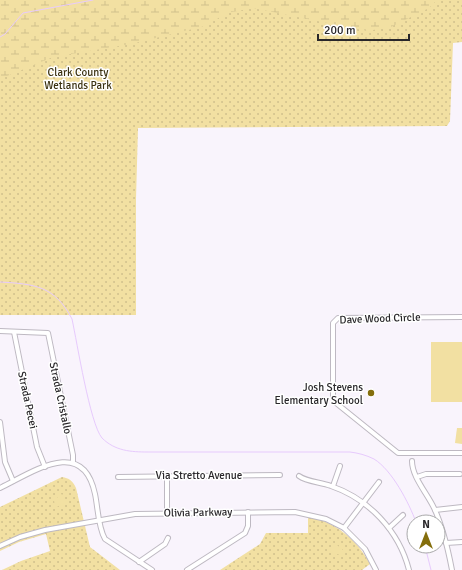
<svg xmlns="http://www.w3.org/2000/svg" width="462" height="570" font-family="Signika,sans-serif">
<defs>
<pattern id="green-dots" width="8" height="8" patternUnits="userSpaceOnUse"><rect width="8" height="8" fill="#f2e0a2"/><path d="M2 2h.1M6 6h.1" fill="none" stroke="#d0c08c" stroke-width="1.8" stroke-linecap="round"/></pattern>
<pattern id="wetland-marsh" width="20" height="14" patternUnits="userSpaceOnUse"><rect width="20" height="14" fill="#f2e0a2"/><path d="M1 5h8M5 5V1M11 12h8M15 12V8" fill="none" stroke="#d0c08c"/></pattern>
</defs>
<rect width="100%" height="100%" fill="#f9f4fc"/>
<g fill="url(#green-dots)">
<polygon points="0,0 462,0 462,42 453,43 450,121 447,126 138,128 136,199 136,315 0,315"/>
<path d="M 62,477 C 69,478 73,481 76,488 L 90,547 L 120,570 L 2,570 L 21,561 L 50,551 L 46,534 L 19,542 L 0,551 L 0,507 Z"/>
<path d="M 308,516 C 336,523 356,538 370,564 L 362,570 L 220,570 L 260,544 L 266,533 L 308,533 Z"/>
</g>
<polygon fill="url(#wetland-marsh)" points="1,0 437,0 429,8 391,27 367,31 253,8 227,13 205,26 131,44 53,57 0,79"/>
<g fill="#f2e0a2">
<rect x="431" y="342" width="31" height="60"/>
<polygon points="457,428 462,428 462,444 455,443"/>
<polygon points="62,494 64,496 64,503 55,508 54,500"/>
<polygon points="333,545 337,545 343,550 343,556 331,552 330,548"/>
</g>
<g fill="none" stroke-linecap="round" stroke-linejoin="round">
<g stroke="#e7cafd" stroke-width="1">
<polyline points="0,37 5,34 23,13 93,0"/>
<path d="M 0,282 C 35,284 55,286 72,319 C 77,342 90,424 102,438 C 115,451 131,452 148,452 L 350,452 C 358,453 366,455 374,459 C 392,470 409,503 416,522"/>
<polyline points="425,546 431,570"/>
</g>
<defs>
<g id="minor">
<polyline points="462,317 338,318 333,323 333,396 336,403 398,453 462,453"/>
<polyline points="0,331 48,333 73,455 73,463"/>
<polyline points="14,332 37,447 45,467"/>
<polyline points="0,422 5,462 13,481"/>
<path d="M 412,461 C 412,477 427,493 434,508 C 443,527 448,549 452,570"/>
<polyline points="167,475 167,512"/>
<path d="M 299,476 C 307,482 321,482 331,486 C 369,499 399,531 409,570"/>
<polyline points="118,477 280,475"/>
<polyline points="417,477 426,474 460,474"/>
<polyline points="333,486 340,466"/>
<path d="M 0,488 C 33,472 83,436 95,494 C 98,508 98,527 105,539 L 152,570"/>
<polyline points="435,510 462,507"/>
<polyline points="344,528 379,482"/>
<polyline points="389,528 403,515"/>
<polyline points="446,543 462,542"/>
<polyline points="0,546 20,537 45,530 135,514 295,512 326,519 344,528 365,549 376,570"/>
<polyline points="139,562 165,544 168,538"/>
<polyline points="187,570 245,533 248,526 248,512"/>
</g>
</defs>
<use href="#minor" stroke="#beb9c2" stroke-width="6"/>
<use href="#minor" stroke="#fff" stroke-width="4"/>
</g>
<circle fill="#846e0c" stroke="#fff" stroke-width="1.5" cx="371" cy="393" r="4"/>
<g text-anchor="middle" stroke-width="3" stroke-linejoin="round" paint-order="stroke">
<g font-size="11" fill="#3a3111" stroke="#fff">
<text x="78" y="76">Clark County<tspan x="78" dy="13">Wetlands Park</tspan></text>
</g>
<g font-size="11" fill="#29272a" stroke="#fff">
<text transform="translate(380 318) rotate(-2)" y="4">Dave Wood Circle</text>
<text transform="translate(61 398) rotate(78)" y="4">Strada Cristallo</text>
<text transform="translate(28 400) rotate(78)" y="4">Strada Pecei</text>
<text x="199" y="479">Via Stretto Avenue</text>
<text transform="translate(198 512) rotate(-1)" y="4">Olivia Parkway</text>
</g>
<g font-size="11" fill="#29272a" stroke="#fff" text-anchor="end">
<text x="363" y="391">Josh Stevens<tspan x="363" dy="13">Elementary School</tspan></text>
</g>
</g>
<g transform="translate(426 534)"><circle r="19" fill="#ffffff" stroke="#a9a9aa"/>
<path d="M0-3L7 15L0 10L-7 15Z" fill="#846e0c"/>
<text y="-6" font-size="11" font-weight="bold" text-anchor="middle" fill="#29272a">N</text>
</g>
<path d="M318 34v6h91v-6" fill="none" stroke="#29272a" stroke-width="2"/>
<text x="324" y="34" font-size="12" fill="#29272a" stroke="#ffffff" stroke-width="3" paint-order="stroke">200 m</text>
</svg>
